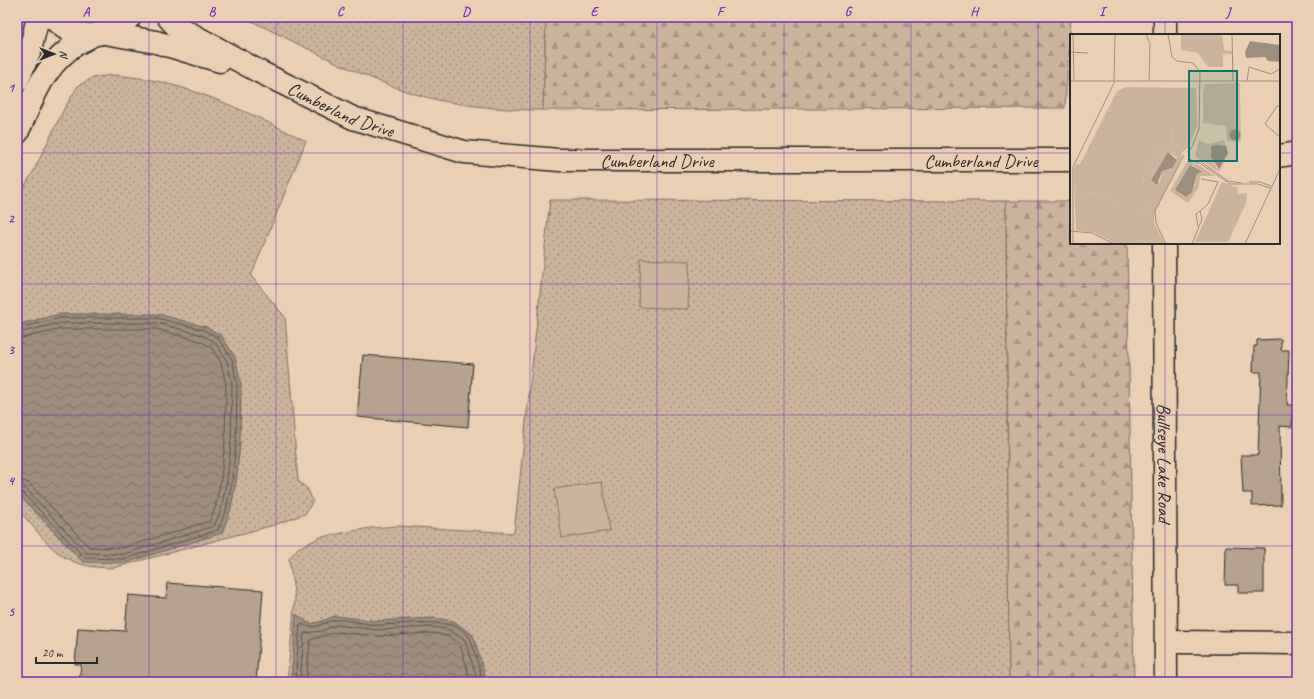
<svg xmlns="http://www.w3.org/2000/svg" width="1314" height="699" font-family="Caveat,sans-serif">
<defs>
<pattern id="grass-dots" width="8" height="8" patternUnits="userSpaceOnUse"><rect width="8" height="8" fill="#ccb49c"/><path d="M2 2h.1M6 6h.1" fill="none" stroke="#a6937f" stroke-width="1.8" stroke-linecap="round"/></pattern>
<pattern id="forest-firs" width="22" height="20" patternUnits="userSpaceOnUse"><rect width="22" height="20" fill="#ccb49c"/><path d="M5 1l3.5 6h-7zM16 11l3.5 6h-7z" fill="#a6937f"/></pattern>
<pattern id="water-waves" width="16" height="10" patternUnits="userSpaceOnUse"><rect width="16" height="10" fill="#9f8e7d"/><path d="M0 5q4-4 8 0t8 0" fill="none" stroke="#827467"/></pattern>
</defs>
<rect width="100%" height="100%" fill="#ebcfb2"/>
<filter id="ink" filterUnits="userSpaceOnUse"><feTurbulence type="fractalNoise" baseFrequency=".025" numOctaves="2"/><feDisplacementMap in="SourceGraphic" scale="8" xChannelSelector="R" yChannelSelector="G"/><feConvolveMatrix kernelMatrix="1 2 1 2 8 2 1 2 1" color-interpolation-filters="sRGB"/></filter>
<g filter="url(#ink)">
<g fill="url(#grass-dots)" stroke="#7c7064">
<path d="M 243,17 L 546,17 L 543,110 C 508,110 473,107 438,100 C 374,86 303,45 243,17 Z"/>
<path d="M 111,75 C 183,79 243,110 306,141 L 251,276 L 285,317 L 298,481 L 307,488 L 313,501 L 305,514 L 274,525 L 113,568 C 59,568 50,545 17,508 L 17,493 L 83,562 L 230,512 L 236,482 L 240,443 L 60,314 L 17,325 L 17,198 L 32,174 L 65,107 L 78,86 L 92,78 Z"/>
<polygon points="550,200 1006,201 1009,682 487,682 479,657 409,619 378,621 335,616 320,622 310,624 296,615 291,682 287,682 295,599 289,559 298,548 321,537 370,528 398,526 514,533"/>
</g>
<g fill="url(#forest-firs)" stroke="#7c7064">
<polygon points="546,17 1071,17 1065,108 543,110"/>
<polygon points="1006,201 1071,201 1071,243 1127,243 1134,682 1009,682"/>
</g>
<g fill="#ccb49c" stroke="#7c7064">
<polygon points="641,259 690,261 688,309 639,307"/>
<polygon points="602,482 609,531 562,538 554,489"/>
</g>
<g fill="url(#water-waves)" stroke="#71665c">
<polygon points="60,314 158,314 206,327 221,335 235,357 241,384 240,443 236,482 230,512 222,533 125,563 83,562 17,493 17,325"/>
<polygon points="296,614 310,624 320,622 335,616 378,621 433,618 454,621 473,635 487,682 291,682"/>
</g>
<g fill="none" stroke-linecap="round" stroke-linejoin="round">
<g stroke="#59534c" stroke-width="1">
<polyline points="17,328 61,318 157,318 204,330 218,338 232,359 237,384 236,443 232,481 226,511 218,530 124,559 85,558 22,492 17,490"/>
<polyline points="17,333 61,323 157,323 202,335 215,342 227,361 232,385 231,443 227,480 221,510 214,526 124,554 87,553 25,488 17,485"/>
<polyline points="17,339 62,329 156,329 200,341 211,347 221,363 226,385 225,442 221,479 215,508 210,521 123,548 89,547 29,483 17,479"/>
<path d="M 295,682 L 300,624 L 302,624 C 315,632 323,621 337,620 C 351,619 365,625 379,625 C 402,625 456,614 470,638 C 473,645 481,674 483,682"/>
<polyline points="300,682 304,633 322,631 336,625 378,630 432,627 450,630 465,640 478,682"/>
<polyline points="306,682 310,640 337,632 378,636 432,633 448,636 460,644 471,682"/>
</g>
</g>
<g fill="#b6a18d" stroke="#2b2b2b">
<polygon points="1281,339 1281,350 1289,350 1287,405 1293,405 1292,427 1280,426 1281,505 1252,506 1252,493 1243,493 1241,455 1258,455 1261,372 1253,372 1254,346 1257,346 1257,340"/>
<polygon points="363,355 473,364 468,427 357,417"/>
<polygon points="1226,547 1264,548 1264,593 1238,593 1238,585 1225,585"/>
<polygon points="167,583 263,590 256,682 79,682 81,664 75,664 78,628 125,631 128,595 166,598"/>
</g>
<g fill="none" stroke-linecap="round" stroke-linejoin="round">
<defs>
<g id="minor">
<path d="M 52,17 C 75,43 107,38 130,17"/>
<path id="s1" d="M 168,17 L 176,26 L 260,72 L 353,118 L 464,152 L 559,160 L 1071,160"/>
<polyline points="105,33 156,42 220,61"/>
<polyline points="1165,35 1165,17"/>
<polyline points="17,81 30,51 38,17"/>
<path d="M 17,133 C 31,103 41,72 67,51 C 74,44 85,40 93,35"/>
<polyline points="1279,156 1297,153"/>
<path id="s2" d="M 1164,243 L 1166,682"/>
<polyline points="1166,642 1297,643"/>
</g>
</defs>
<use href="#minor" stroke="#2b2b2b" stroke-width="25"/>
<use href="#minor" stroke="#ebcfb2" stroke-width="22"/>
</g>
</g>
<path fill="none" stroke="#7b2cbf" stroke-width="1" stroke-opacity="0.55" d="M 149,17 L 149,682M 276,17 L 276,682M 403,17 L 403,682M 530,17 L 530,682M 657,17 L 657,682M 784,17 L 784,682M 911,17 L 911,682M 1038,17 L 1038,682M 1165,17 L 1165,35M 17,153 L 1071,153M 1279,153 L 1297,153M 1165,243 L 1165,682M 17,284 L 1297,284M 17,415 L 1297,415M 17,546 L 1297,546"/>
<g text-anchor="middle" stroke-width="3.5" stroke-linejoin="round" paint-order="stroke">
<g font-size="19" fill="#2b2b2b" stroke="#ebcfb2">
<text dy="7" stroke="none"><textPath href="#s1" startOffset="197">Cumberland Drive</textPath></text>
<text dy="7" stroke="none"><textPath href="#s1" startOffset="521">Cumberland Drive</textPath></text>
<text dy="7" stroke="none"><textPath href="#s1" startOffset="845">Cumberland Drive</textPath></text>
<text dy="7" stroke="none"><textPath href="#s2" startOffset="220">Bullseye Lake Road</textPath></text>
</g>
</g>
<g transform="translate(1070 34)">
<rect width="210" height="210" fill="#ebcfb2"/>
<path d="M 133,58 L 170,58 L 171,108 L 157,107 L 156,92 L 133,89 ZM 106,89 L 127,90 L 127,93 L 118,114 L 112,118 L 111,125 L 85,177 L 84,189 L 95,210 L 47,210 L 25,199 L 6,196 L 4,142 L 7,159 L 31,160 L 44,166 L 48,171 L 67,173 L 70,187 L 74,178 L 80,174 L 86,157 L 74,153 L 73,140 L 92,112 L 101,110 L 103,92 ZM 98,118 L 107,123 L 101,135 L 92,137 L 90,148 L 81,146 ZM 129,106 L 138,110 L 154,106 L 158,121 L 149,138 L 125,122 ZM 145,111 L 158,122 L 149,135 L 146,133 L 141,117 ZM 117,128 L 124,128 L 145,142 L 130,142 L 129,153 L 118,169 L 100,157 ZM 122,131 L 133,139 L 127,140 L 125,151 L 116,163 L 105,156 ZM 152,148 L 168,154 L 167,160 L 177,159 L 176,169 L 158,208 L 125,208 Z" fill="#ccb49c" fill-rule="evenodd"/>
<path d="M 170,49 L 170,58 L 133,58 L 135,50 ZM 56,53 L 126,54 L 127,90 L 106,90 L 103,92 L 101,110 L 92,112 L 73,140 L 74,152 L 86,157 L 87,162 L 70,188 L 67,174 L 49,172 L 44,166 L 31,160 L 7,159 L 4,142 L 5,131 L 10,130 L 47,57 Z" fill="#ccb49c"/>
<path d="M 111,0 L 152,0 L 154,16 L 162,17 L 162,20 L 153,20 L 153,33 L 138,33 L 128,19 L 111,16 Z" fill="#ccb49c"/>
<path d="M 180,7 L 210,11 L 210,28 L 198,27 L 195,23 L 176,24 L 175,18 ZM159.5 101a5.5 5.5 0 1 1 11 0a5.5 5.5 0 1 1-11 0ZM 145,111 L 156,112 L 158,119 L 149,135 L 141,123 L 141,113 ZM 98,118 L 107,126 L 102,134 L 92,137 L 87,151 L 81,146 ZM 120,131 L 133,138 L 127,140 L 122,158 L 116,163 L 105,156 Z" fill="#9f8e7d"/>
<path fill="none" stroke="#9e8d7c" stroke-width="1" d="M 3,0 L 4,47M 76,0 L 80,10 L 79,47M 98,0 L 102,23 L 107,27 L 123,29 L 130,38 L 129,95 L 121,115 L 117,118M 162,0 L 163,47M 0,18 L 18,19M 0,47 L 210,47M 177,47 L 179,33 L 201,40 L 210,35M 210,72 L 207,72 L 195,90 L 210,103M 119,125 L 131,130 L 160,150 L 188,150 L 200,154M 130,127 L 158,147 L 172,149M 179,148 L 190,148 L 201,152M 128,192 L 126,180 L 130,177M 0,197 L 22,199 L 44,210M 3,210 L 3,133 L 44,49 L 45,0M 96,210 L 86,189 L 85,177 L 114,121M 122,210 L 132,185 L 130,177 L 138,170 L 148,148 L 131,145M 175,210 L 210,135"/>
<path fill="#0f766e" fill-opacity="0.15" stroke="#0f766e" stroke-width="2" d="M 119,37 L 167,37 L 167,127 L 119,127 Z"/>
<rect width="210" height="210" fill="none" stroke="#2b2b2b" stroke-width="2"/>
</g>
<rect width="1314" height="699" fill="none" stroke="#ebcfb2" stroke-width="44"/>
<g transform="translate(54 54) rotate(90)" stroke="#ebcfb2" stroke-width="3" paint-order="stroke">
<path d="M0-3L7 15L0 10L-7 15Z" fill="#2b2b2b"/>
<text y="-6" font-size="11" font-weight="bold" text-anchor="middle" fill="#2b2b2b">N</text>
</g>
<path d="M36 657v6h61v-6" fill="none" stroke="#2b2b2b" stroke-width="2"/>
<text x="42" y="657" font-size="12" fill="#2b2b2b" stroke="#ebcfb2" stroke-width="3" paint-order="stroke">20 m</text>
<rect x="22" y="22" width="1270" height="655" fill="none" stroke="#7b2cbf" stroke-width="1.5"/>
<g font-size="13" text-anchor="middle" font-weight="bold" fill="#7b2cbf">
<text x="86" y="16">A</text>
<text x="212" y="16">B</text>
<text x="340" y="16">C</text>
<text x="466" y="16">D</text>
<text x="594" y="16">E</text>
<text x="720" y="16">F</text>
<text x="848" y="16">G</text>
<text x="974" y="16">H</text>
<text x="1102" y="16">I</text>
<text x="1228" y="16">J</text>
<text x="11" y="92">1</text>
<text x="11" y="223">2</text>
<text x="11" y="354">3</text>
<text x="11" y="485">4</text>
<text x="11" y="616">5</text>
</g>
</svg>
